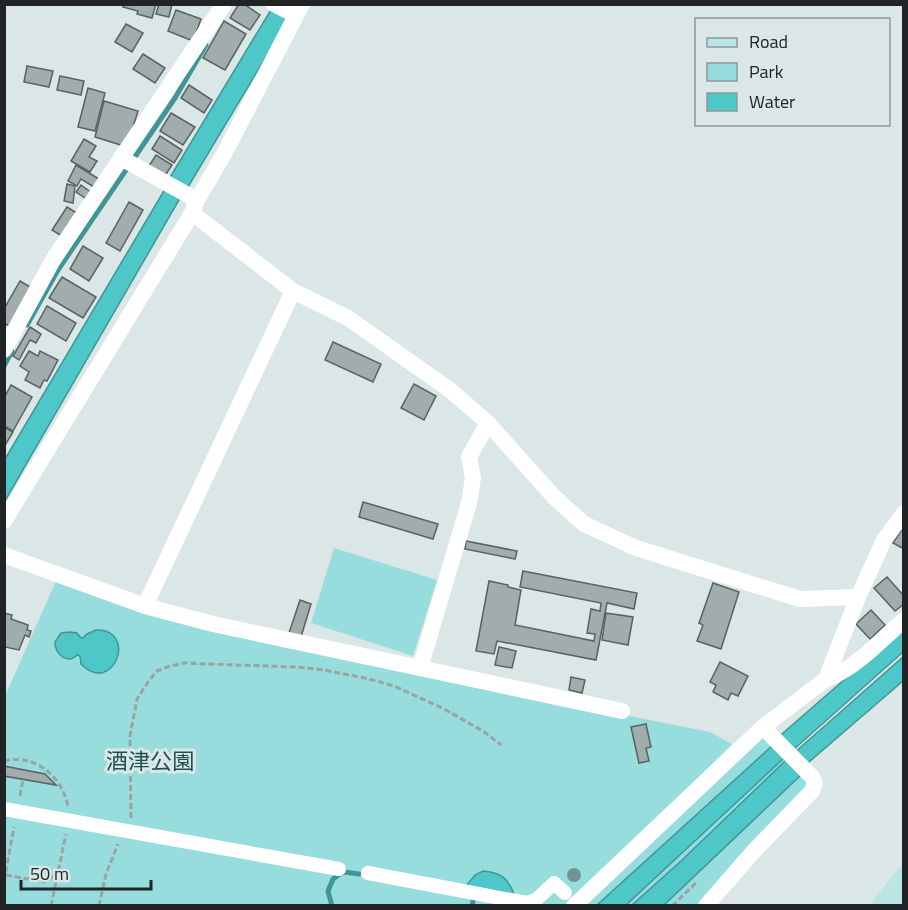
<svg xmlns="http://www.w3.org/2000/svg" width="908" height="910" font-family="'Titillium Web','Noto Sans JP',sans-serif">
<rect width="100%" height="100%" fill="#dbe6e6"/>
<g fill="#98dddd">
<polygon points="334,548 437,580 413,656 311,623"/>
<polygon points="56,581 589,708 710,732 732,744 633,843 565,905 5,906 5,696"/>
<polygon points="762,737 807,780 808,786 700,905 581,906"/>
</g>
<g fill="#4dc7c7" stroke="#409696" stroke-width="1.5">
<polygon points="272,8 283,14 287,22 188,187 169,179"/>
<polygon points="165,189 179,197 179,200 5,501 5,459"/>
<polygon points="903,627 903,652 783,759 626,905 596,906 772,746 783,733 860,666"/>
<path d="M 96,630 C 139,629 113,697 81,664 L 80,656 L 77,655 C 67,665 55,654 55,642 L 61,633 L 70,632 L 77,633 L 80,637 L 83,638 L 87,634 Z"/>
<polygon points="903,657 903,681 809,762 801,775 664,905 631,906 682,860 785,761"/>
<path d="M 483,871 C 500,872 508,878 514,894 L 466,886 L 475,875 Z"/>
</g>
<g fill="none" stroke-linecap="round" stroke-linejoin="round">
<g stroke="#409696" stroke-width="5">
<polyline points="27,325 58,270 175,98 206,45"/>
<polyline points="4,366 12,351"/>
<polyline points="332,906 328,891 333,879 340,874 344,872 359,874"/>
<polyline points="472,906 473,901"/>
</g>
</g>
<g fill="#a1acac" stroke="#586261" stroke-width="1.5">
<polygon points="124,4 156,4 152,18 137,14 138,11 123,7"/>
<polygon points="159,4 172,4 169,17 156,14"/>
<polygon points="239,4 244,4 260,15 250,30 230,18"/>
<polygon points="176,10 201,19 193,41 168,31"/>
<polygon points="224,21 246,34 225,70 203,58"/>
<polygon points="126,24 143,33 132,52 115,42"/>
<polygon points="143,54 165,68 155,83 133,69"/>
<polygon points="27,66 53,71 49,87 24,82"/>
<polygon points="60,76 84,81 81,95 57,90"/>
<polygon points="189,85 212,100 204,113 181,98"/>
<polygon points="88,88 105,93 95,131 78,127"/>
<polygon points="104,101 138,111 130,137 124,146 95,137"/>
<polygon points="171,113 195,127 183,145 160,131"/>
<polygon points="160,136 182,150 174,163 152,149"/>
<polygon points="84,139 96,146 89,157 97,161 90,172 71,161"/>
<polygon points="156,155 172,165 163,179 147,169"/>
<polygon points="76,165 99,179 94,187 81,179 77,186 68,181"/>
<polygon points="67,184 75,186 73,203 64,201"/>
<polygon points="81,185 92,193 88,200 76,192"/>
<polygon points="129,202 143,210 120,251 106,243"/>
<polygon points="67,207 80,215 65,238 52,230"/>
<polygon points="83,246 103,258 89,281 70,269"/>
<polygon points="62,277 96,297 83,318 49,298"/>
<polygon points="20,281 32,288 11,327 4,323 4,309"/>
<polygon points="47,306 76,323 66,341 37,324"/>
<polygon points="30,327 41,334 36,343 30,340 19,360 13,356"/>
<polygon points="333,342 381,364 373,382 325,360"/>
<polygon points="29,351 38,356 40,351 58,360 47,381 44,380 40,388 25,380 29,372 20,366"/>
<polygon points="414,384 436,396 424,420 401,408"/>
<polygon points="11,385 32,397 13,431 4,426 4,398"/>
<polygon points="4,427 13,432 4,447"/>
<polygon points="363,502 438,524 433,539 359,517"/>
<polygon points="904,526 904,549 893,543"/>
<polygon points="466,541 517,551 515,559 465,549"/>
<polygon points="523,571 637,593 634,609 607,603 596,660 497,641 494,654 476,651 489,581 508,585 508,587 521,590 515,625 594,641 595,634 587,633 591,609 600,611 601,603 520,587"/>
<polygon points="887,577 904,596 904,604 895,611 874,588"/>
<polygon points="713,583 739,592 721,649 697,641 703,625 699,623"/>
<polygon points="300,600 311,604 301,637 289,633"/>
<polygon points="871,610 885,625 870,639 856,624"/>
<polygon points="4,613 12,615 11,619 28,625 27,630 31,631 29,637 25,635 19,650 5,647"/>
<polygon points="606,613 633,617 628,645 602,640"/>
<polygon points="499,647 516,651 512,668 495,665"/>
<polygon points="720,662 748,676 738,696 731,693 728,700 713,692 716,685 710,682"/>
<polygon points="571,677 585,680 582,693 569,690"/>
<polygon points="646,724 651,747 646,748 649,761 639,763 631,727"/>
<polygon points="4,766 45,774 56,785 4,776"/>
</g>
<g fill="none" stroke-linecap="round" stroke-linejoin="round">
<g stroke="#9aa2a2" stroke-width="3" stroke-dasharray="6 3" stroke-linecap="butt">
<path d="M 4,761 C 35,753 63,777 68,807"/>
<polyline points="20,796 23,779"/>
<polyline points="131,818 130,736 137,699 148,682 157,671 170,666 185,663 207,664 297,667 324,670 369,679 394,686 444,709 483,731 501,745"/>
<polyline points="6,875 44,882 57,874"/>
<polyline points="4,881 14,827"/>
<polyline points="51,906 66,834"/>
<polyline points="99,906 106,874 118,844"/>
<polyline points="672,906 697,882"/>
</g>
<g stroke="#fff" stroke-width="14">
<polyline points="4,809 339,869"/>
<polyline points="368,873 527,903 536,900 554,883 565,893"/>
</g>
<g stroke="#fff" stroke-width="16">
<polyline points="274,4 295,15"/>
<polyline points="121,158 197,200"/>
<polyline points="192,213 293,291 348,318 450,390 488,423 554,497 584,524 636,548 800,599 858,597"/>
<polyline points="4,350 53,260 224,4"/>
<polyline points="4,521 192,213 197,200 224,154 302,4"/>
<polyline points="4,555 145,606 213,624 622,711"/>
<polyline points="145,606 293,291"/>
<polyline points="420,668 469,503 473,478 469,457 488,423"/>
<polyline points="826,679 858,597 884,540 904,513"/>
<path d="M 574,906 L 763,727 L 826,679 C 855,669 881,640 904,620"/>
<polyline points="706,906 753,852 812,791 815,783 812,777 763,727"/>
</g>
<polyline stroke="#bae5e5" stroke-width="24" points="884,906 904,880"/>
</g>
<circle fill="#729494" cx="574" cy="875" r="7"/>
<g text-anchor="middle" stroke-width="6" stroke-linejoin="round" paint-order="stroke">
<g font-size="22" fill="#1c5151" stroke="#dbe6e6">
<text x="150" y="769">酒津公園</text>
</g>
</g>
<rect width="908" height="910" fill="none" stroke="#202424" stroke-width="12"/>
<rect x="695" y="18" width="195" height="108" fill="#dbe6e6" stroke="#909898" stroke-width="1.5"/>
<rect x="707" y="38" width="30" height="9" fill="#bae5e5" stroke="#909898" stroke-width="1.5"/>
<text x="749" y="48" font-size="18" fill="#202424">Road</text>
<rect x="707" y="63" width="30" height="18" fill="#98dddd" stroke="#909898" stroke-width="1.5"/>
<text x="749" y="78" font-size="18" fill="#202424">Park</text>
<rect x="707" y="93" width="30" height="18" fill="#4dc7c7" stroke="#909898" stroke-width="1.5"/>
<text x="749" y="108" font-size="18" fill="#202424">Water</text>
<path d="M21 880v9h130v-9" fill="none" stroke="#202424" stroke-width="3"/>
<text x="30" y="880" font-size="18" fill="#202424" stroke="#dbe6e6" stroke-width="4.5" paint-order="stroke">50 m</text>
</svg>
